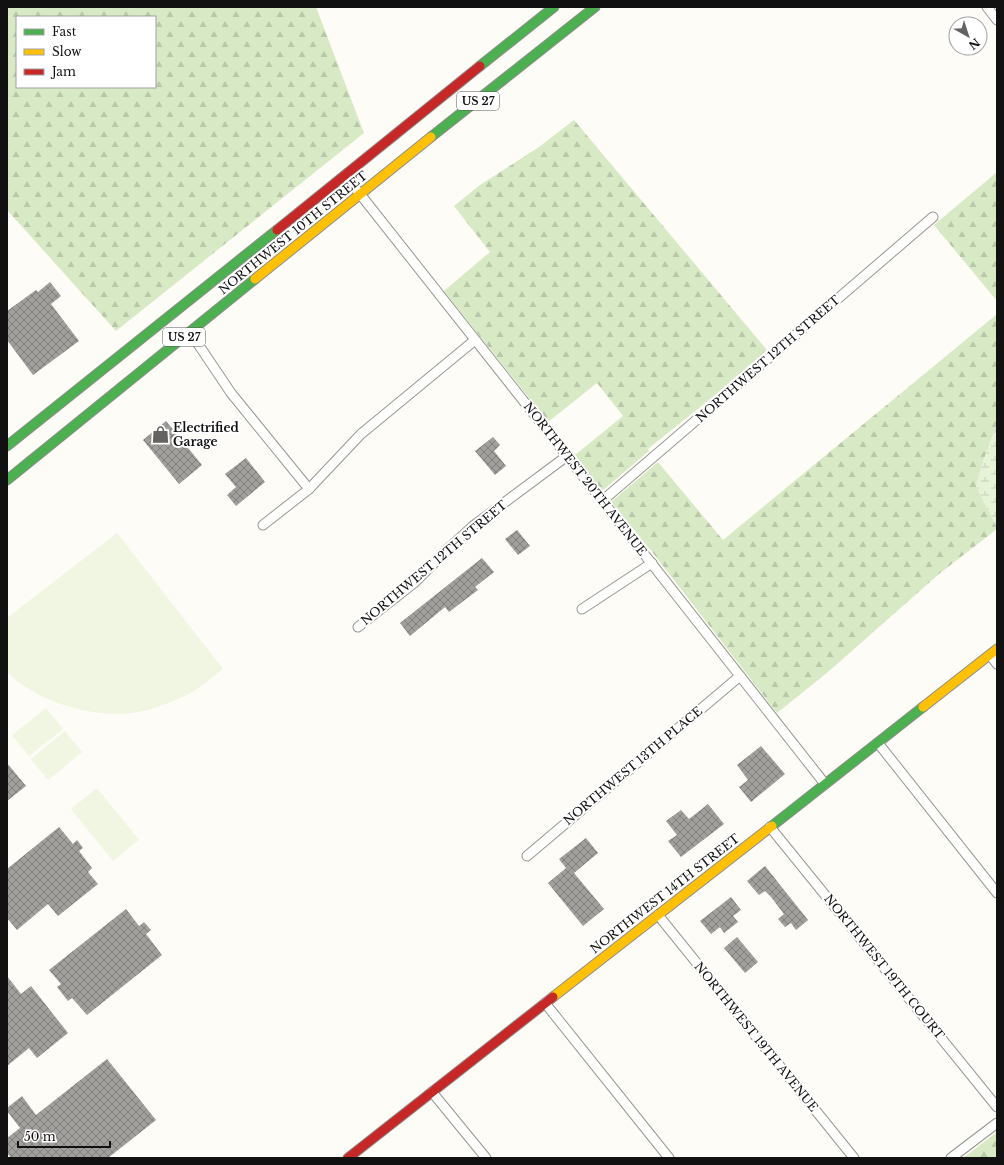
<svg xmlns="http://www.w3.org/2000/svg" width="1004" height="1165" font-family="'Libre Baskerville',serif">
<defs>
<pattern id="forest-firs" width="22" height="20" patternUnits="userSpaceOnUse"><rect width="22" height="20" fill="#d8eac5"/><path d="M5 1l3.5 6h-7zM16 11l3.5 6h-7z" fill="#b8c8a8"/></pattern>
<pattern id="wetland-marsh" width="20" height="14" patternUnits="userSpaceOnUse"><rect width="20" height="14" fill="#e7f3d7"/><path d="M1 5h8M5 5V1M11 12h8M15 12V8" fill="none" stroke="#c5cfb8"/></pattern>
<pattern id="building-cross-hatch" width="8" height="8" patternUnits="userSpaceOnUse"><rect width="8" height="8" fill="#a19f9c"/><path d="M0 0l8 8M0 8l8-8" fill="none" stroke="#82807e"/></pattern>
</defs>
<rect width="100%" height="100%" fill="#fdfcf7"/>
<g fill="url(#forest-firs)" fill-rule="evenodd">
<path d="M 7,7 L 316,7 L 364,133 L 116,331 L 7,210 ZM 17,17 L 155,17 L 155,87 L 17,87 Z"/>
<polygon points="574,120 767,350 715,395 648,449 649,451 602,491 575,455 623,416 597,383 548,422 444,291 490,252 454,206 480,185 539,147"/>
<polygon points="997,172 997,301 934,225"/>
<polygon points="997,314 997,425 984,459 976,486 997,527 997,529 939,574 828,672 777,713 653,553 611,502 658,462 723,540"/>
<polygon points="997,1132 997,1158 963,1158"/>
</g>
<polygon fill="url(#wetland-marsh)" points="997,425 997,527 976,486 984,459"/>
<g fill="#f0f6e1">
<path d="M 117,533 L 223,669 C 210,679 196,692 180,698 C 168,704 145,712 131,713 C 90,718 36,701 7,672 L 7,618 Z"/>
<polygon points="46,708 63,729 29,756 12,735"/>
<polygon points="65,731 82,752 48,780 31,759"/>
<polygon points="97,788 139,840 113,861 71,809"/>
</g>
<g fill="url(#building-cross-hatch)">
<polygon points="50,282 61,296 51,304 79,341 33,375 7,340 7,311 36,290 38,292"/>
<polygon points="166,421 202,465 179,484 143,440"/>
<polygon points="493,437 500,445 494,451 506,466 495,475 475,451"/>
<polygon points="246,458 265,482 236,506 227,495 236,487 225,474"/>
<polygon points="517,530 530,546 518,555 505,539"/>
<polygon points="482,558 494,572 475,587 478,590 449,612 445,607 410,636 400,623"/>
<polygon points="761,746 785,774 751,802 739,787 748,780 737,765"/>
<polygon points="7,763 26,786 7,801"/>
<polygon points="708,804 724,824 681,857 668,841 677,835 666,821 681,810 689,819"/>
<polygon points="59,827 73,844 77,840 83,848 79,851 92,868 88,872 98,884 58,916 48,904 17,930 7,918 7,869"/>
<polygon points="586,838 598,853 574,873 604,909 583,926 548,883 566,868 559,859"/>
<polygon points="765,866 808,920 796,930 791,923 785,927 778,919 784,914 771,897 765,891 759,895 747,881"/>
<polygon points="731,897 741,910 733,916 738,922 724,933 720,927 711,934 700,921"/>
<polygon points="126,909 139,926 144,922 151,930 146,934 162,955 87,1015 72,998 68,1001 57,987 61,984 49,970"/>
<polygon points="737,937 758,962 745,973 724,948"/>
<polygon points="7,976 21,994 31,986 68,1033 37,1058 29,1048 7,1066"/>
<polygon points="107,1059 156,1120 108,1158 11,1158 7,1153 7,1138 20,1128 7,1111 7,1108 22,1096 36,1115"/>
</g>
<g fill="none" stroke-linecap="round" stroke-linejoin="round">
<defs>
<g id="street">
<polyline points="987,7 997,20"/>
<polyline points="345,175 567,456 825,784"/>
<polyline points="190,332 231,393 309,489"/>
<polyline points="602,501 933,217"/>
<polyline points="263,525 309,489 361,434 475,340"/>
<polyline points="582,609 652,563"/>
<polyline points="358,627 414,583 451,546 473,526 567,456"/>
<polyline points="990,655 997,664"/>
<polyline points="878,743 997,893"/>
<polyline points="770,827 997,1107"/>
<polyline points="527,856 740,676"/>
<polyline points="658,915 854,1158"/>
<polyline points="545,1003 669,1158"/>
<polyline points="432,1092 486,1158"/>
<polyline points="951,1158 997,1123"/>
</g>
<g id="fast">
<polyline points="480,66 554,7"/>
<polyline points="431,137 595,7"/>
<polyline points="7,446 277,230"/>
<polyline points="7,480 255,279"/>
<polyline points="772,826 923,707"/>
</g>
<g id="slow">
<polyline points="255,279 431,137"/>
<polyline points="923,707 997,649"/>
<polyline points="553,997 772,826"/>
</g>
<g id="jam">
<polyline points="277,230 480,66"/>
<polyline points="348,1158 553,997"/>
</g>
</defs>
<use href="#street" stroke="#979795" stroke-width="11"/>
<use href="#fast" stroke="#8e8d8b" stroke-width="11"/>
<use href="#slow" stroke="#8e8d8b" stroke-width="11"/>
<use href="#jam" stroke="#8e8d8b" stroke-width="11"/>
<use href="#street" stroke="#fffffe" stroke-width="9"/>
<use href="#fast" stroke="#4caf50" stroke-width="9"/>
<use href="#slow" stroke="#ffc107" stroke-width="9"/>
<use href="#jam" stroke="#c62828" stroke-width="9"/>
</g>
<defs>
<symbol id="shop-bare" viewBox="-9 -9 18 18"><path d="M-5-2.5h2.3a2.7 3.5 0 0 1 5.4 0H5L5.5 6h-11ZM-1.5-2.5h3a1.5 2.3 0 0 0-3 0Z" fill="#646362" stroke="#fff" stroke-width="2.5" paint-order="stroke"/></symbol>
</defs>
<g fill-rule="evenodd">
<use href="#shop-bare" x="148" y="422" width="25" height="25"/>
</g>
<g text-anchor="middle" stroke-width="4" stroke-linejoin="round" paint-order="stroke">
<g fill="#fff" stroke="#585858" stroke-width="1">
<rect x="457" y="92" width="42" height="18" rx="3"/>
<rect x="163" y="328" width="42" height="18" rx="3"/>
</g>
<g font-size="11" font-weight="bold" fill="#111">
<text x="478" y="105">US 27</text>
<text x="184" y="341">US 27</text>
</g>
<g font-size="12" fill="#111" stroke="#fff">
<text transform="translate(293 233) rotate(-39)" y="4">NORTHWEST 10TH STREET</text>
<text transform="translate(768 359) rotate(-41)" y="4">NORTHWEST 12TH STREET</text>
<text transform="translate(585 479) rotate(52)" y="4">NORTHWEST 20TH AVENUE</text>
<text transform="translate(434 563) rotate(-40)" y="4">NORTHWEST 12TH STREET</text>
<text transform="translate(633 766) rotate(-40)" y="4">NORTHWEST 13TH PLACE</text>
<text transform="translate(665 894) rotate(-38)" y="4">NORTHWEST 14TH STREET</text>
<text transform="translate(884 967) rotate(51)" y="4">NORTHWEST 19TH COURT</text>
<text transform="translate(756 1037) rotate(51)" y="4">NORTHWEST 19TH AVENUE</text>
</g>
<g font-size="12" font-weight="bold" fill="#111" stroke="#fff" text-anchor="start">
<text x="173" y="432">Electrified<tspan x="173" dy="14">Garage</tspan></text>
</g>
</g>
<rect width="1004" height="1165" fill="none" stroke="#111111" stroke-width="16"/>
<rect x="16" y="16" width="140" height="72" fill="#ffffff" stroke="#a0a0a0"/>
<rect x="24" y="29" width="20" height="6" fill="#4caf50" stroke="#a0a0a0"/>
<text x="52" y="36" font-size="12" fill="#111111">Fast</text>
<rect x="24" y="49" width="20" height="6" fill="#ffc107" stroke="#a0a0a0"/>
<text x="52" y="56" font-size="12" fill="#111111">Slow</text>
<rect x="24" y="69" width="20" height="6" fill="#c62828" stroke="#a0a0a0"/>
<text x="52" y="76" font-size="12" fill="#111111">Jam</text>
<g transform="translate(968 36) rotate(141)"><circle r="19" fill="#ffffff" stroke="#a0a0a0"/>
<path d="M0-3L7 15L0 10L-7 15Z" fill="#646362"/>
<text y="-6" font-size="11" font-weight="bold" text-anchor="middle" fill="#111111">N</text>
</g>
<path d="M18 1141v6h92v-6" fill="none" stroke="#111111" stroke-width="2"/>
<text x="24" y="1141" font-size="12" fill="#111111" stroke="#ffffff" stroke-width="3" paint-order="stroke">50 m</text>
</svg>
